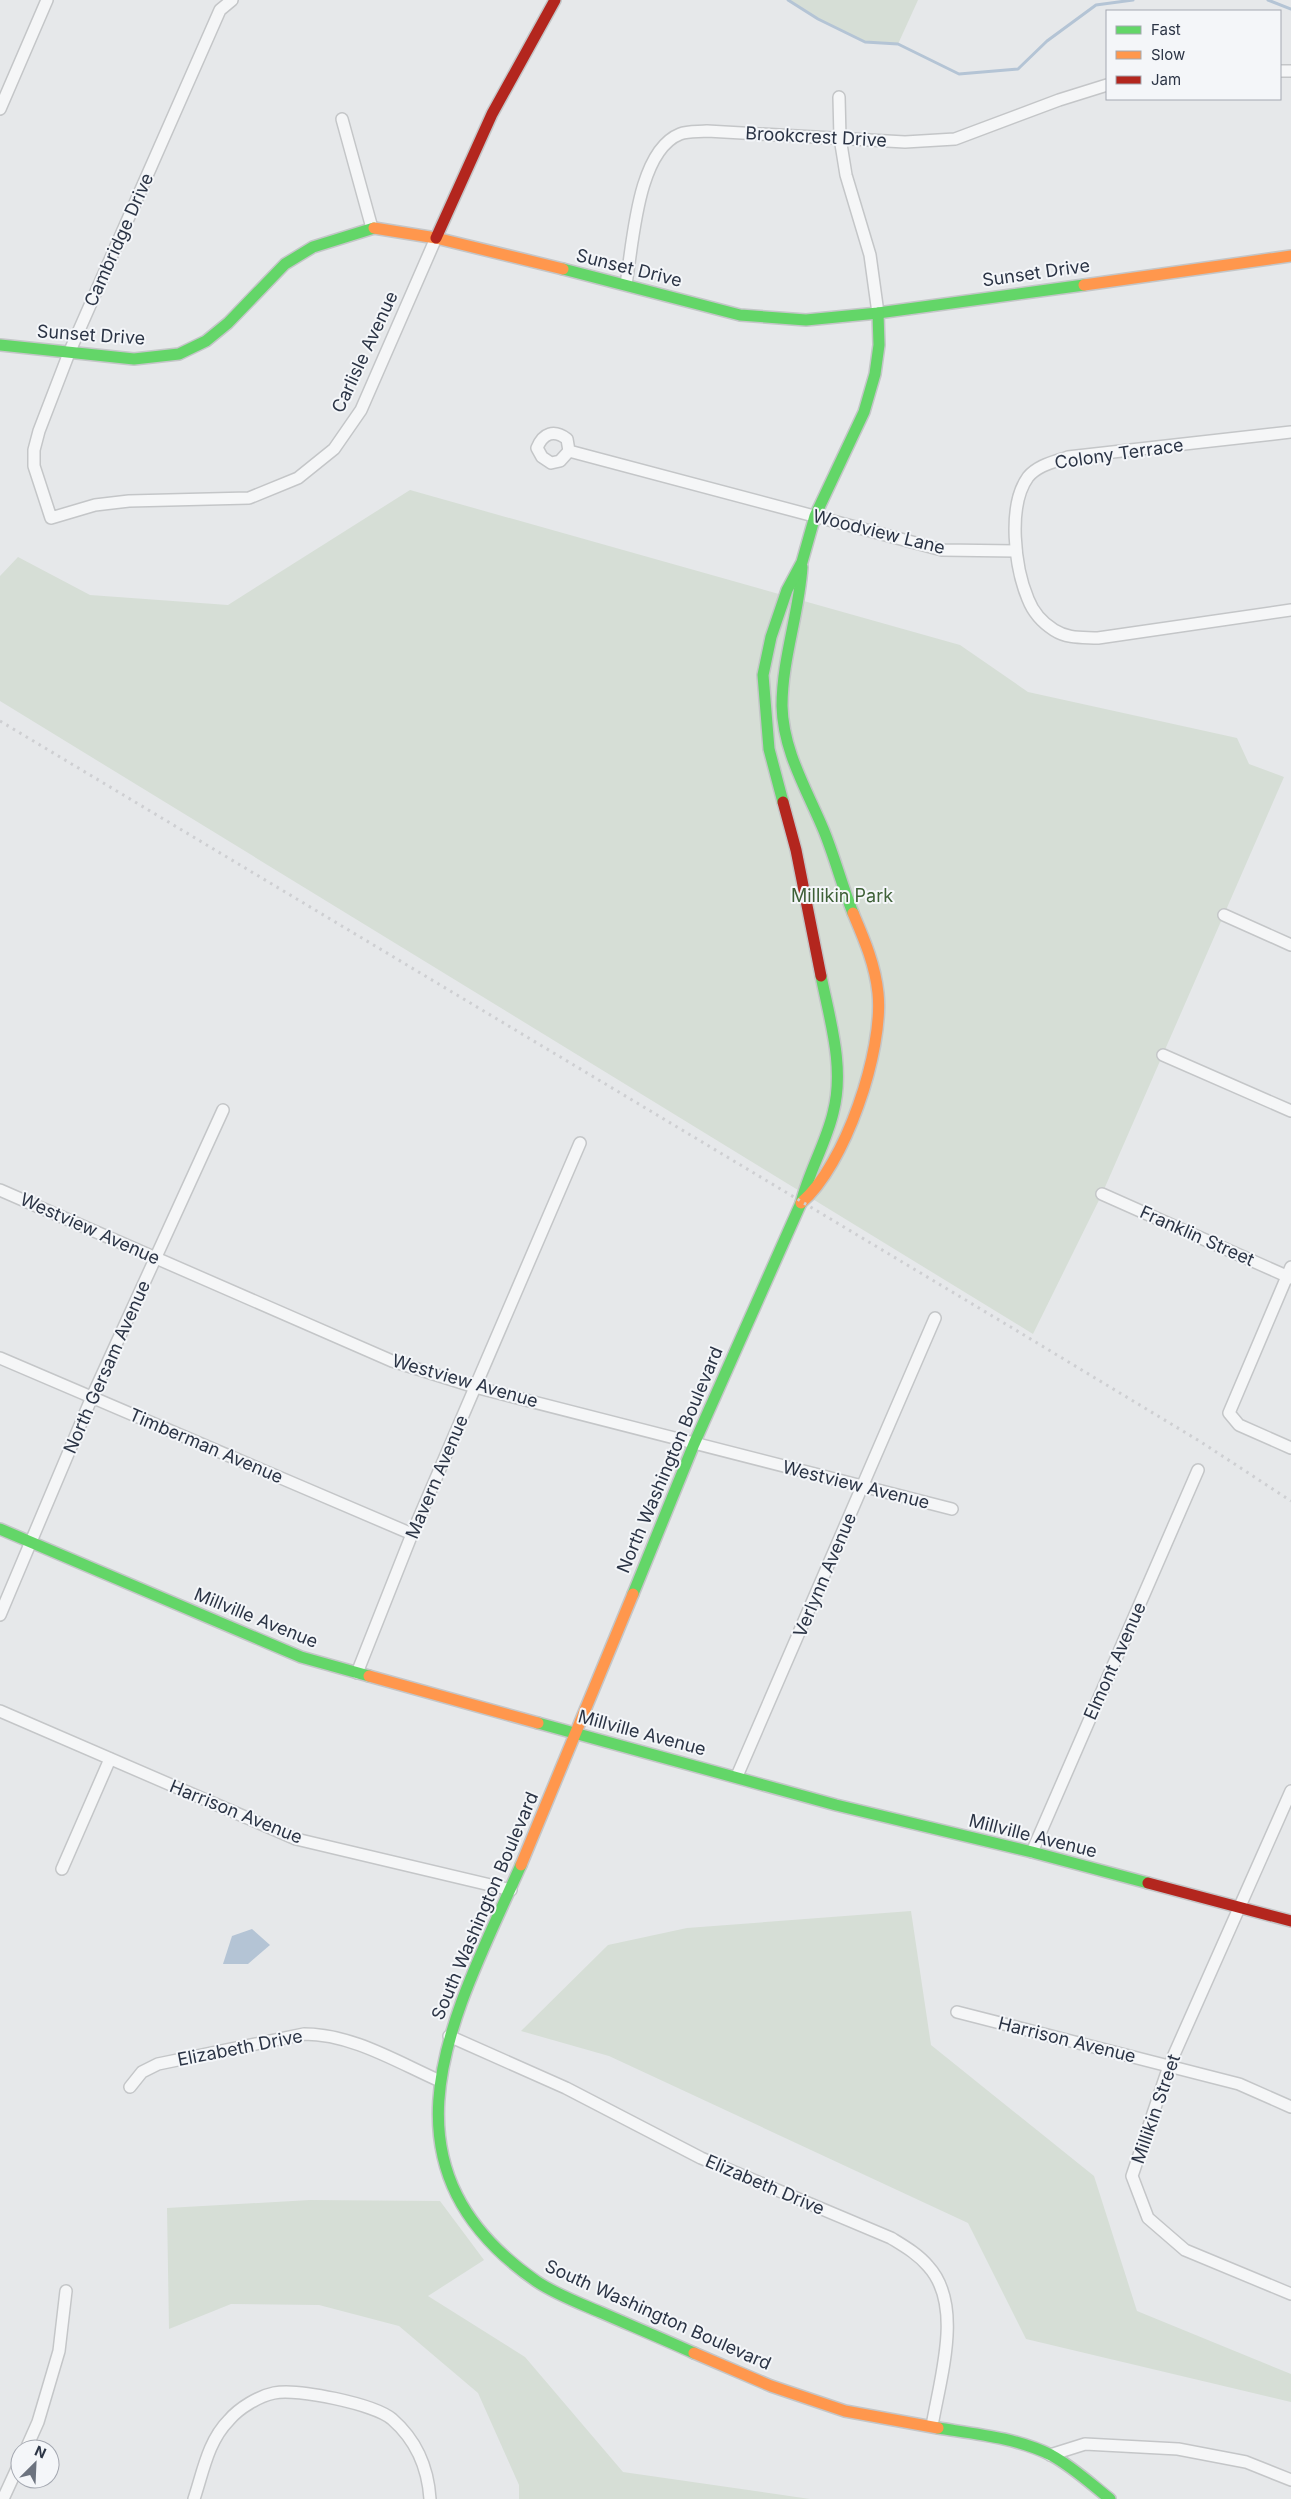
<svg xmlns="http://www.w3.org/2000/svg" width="1291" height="2499" font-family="Inter,sans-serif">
<rect width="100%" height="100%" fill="#e6e8ea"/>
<g fill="#d6ded6">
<polygon points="788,0 918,0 898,44 865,42 818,19"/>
<polygon points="410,490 960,645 1028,692 1237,738 1249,764 1284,777 1102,1194 1033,1334 0,701 0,576 18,557 90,595 228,605"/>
<polygon points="911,1911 931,2045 1094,2176 1137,2311 1291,2374 1291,2402 1026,2339 968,2223 609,2056 521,2031 608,1945 687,1928"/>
<polygon points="310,2200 440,2201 484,2260 428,2296 525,2357 623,2472 810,2499 519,2499 519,2485 478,2393 399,2326 319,2305 231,2304 169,2329 167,2208"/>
</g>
<polygon fill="#b4c4d5" points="252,1929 270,1945 248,1964 223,1964 232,1936"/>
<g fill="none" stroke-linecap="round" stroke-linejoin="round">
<g stroke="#b4c4d5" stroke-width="3">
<polyline points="788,0 818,19 865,42 898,44 959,74 1018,69 1047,41 1096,5 1133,0"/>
<polyline points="1268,0 1291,9"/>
</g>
<defs>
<g id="street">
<polyline points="232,0 220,10 69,353 39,431 34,450 34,466 51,518 95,505 129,501 249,498 298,478 334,449 361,410 436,238"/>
<polyline points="1280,71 1291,71"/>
<polyline points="839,97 840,138 846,175 870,255 878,313"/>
<polyline points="0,109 47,0"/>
<polyline points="342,119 372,228"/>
<path d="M 626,284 C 633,244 637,151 680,134 C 688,131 699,132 707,131 L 905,142 L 955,139 L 1059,100 L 1107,85"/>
<path d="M 1291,432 L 1068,457 C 1054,462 1038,465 1028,477 C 1007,506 1015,568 1028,599 C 1033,612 1043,623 1054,630 C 1068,639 1083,637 1098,638 L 1291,610"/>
<path d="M 569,451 L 560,461 L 551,463 L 542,457 L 537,448 C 543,433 554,429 567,439 L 569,451 L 942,550 L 1016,551"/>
<polyline points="1224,915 1291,945"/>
<polyline points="1163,1055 1291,1111"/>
<polyline points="0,1190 392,1361 475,1387 952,1509"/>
<polyline points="1102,1194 1291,1278"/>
<polyline points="1291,1267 1229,1413 1239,1425 1291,1448"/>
<polyline points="0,1358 412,1534"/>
<polyline points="0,1615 92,1397 223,1110"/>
<polyline points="357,1673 412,1534 580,1143"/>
<polyline points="0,1711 296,1839 511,1890"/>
<polyline points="737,1776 935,1318"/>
<polyline points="1291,1791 1169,2066 1132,2176 1148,2218 1185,2250 1291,2294"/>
<polyline points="1032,1852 1198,1470"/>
<polyline points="62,1869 110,1759"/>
<polyline points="957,2012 1239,2084 1291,2107"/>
<path d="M 449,2036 L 566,2088 L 701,2158 L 891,2238 C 904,2246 918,2254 928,2266 C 964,2305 940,2378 932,2426"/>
<path d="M 130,2087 L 142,2072 L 158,2064 L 304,2034 C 352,2034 397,2062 440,2081"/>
<polyline points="26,2449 38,2422 59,2351 66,2291"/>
<polyline points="1050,2455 1085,2444 1178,2449 1246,2462 1291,2480"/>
<polyline points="3,2499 20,2462"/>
<path d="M 194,2499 C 203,2472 208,2441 229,2420 C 239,2408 259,2396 274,2393 C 297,2388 374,2404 392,2419 C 416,2440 428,2468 430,2499"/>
</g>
<g id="fast">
<polyline points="563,269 740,315 806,320 878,313 1084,285"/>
<polyline points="0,345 134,359 179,354 206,341 228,323 285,264 313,247 374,228"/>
<path d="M 802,567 C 799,614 782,659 782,706 C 783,751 807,790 824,831 C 835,858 842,886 853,913"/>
<polyline points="783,802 769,749 763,675 771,637 787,590 802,562 815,516 864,412 875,374 879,345 878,313"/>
<polyline points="0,1529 301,1657 369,1676"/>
<path d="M 633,1594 L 694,1444 L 801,1203 C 809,1171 826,1143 833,1113 C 845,1068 830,1021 821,976"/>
<polyline points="538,1723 836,1805 1032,1852 1148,1883"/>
<path d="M 521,1865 C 455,2013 367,2163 536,2281 C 555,2294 579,2303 600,2312 C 632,2326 663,2339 694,2353"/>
<path d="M 938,2428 C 976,2434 1017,2438 1051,2455 C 1073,2467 1091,2484 1110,2499"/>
</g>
<g id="slow">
<polyline points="374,228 436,238 563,269"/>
<polyline points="1084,285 1291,256"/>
<path d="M 801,1203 C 845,1166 884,1050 878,993 C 875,964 864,939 853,913"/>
<polyline points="369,1676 538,1723"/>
<polyline points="521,1865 633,1594"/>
<polyline points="694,2353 771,2386 845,2411 938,2428"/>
</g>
<g id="jam">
<polyline points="436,238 492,114 555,0"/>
<polyline points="783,802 796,850 821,976"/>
<polyline points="1148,1883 1291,1921"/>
</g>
</defs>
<use href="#street" stroke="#c4c6c8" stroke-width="14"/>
<use href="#fast" stroke="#c4c6c8" stroke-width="14"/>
<use href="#slow" stroke="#c4c6c8" stroke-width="14"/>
<use href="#jam" stroke="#c4c6c8" stroke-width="14"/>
<use href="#street" stroke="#f5f6f7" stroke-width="11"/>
<use href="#fast" stroke="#63d668" stroke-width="11"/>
<use href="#slow" stroke="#ff974d" stroke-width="11"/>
<use href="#jam" stroke="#b3261e" stroke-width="11"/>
<polyline stroke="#cecfd2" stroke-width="3" stroke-dasharray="2.5 5" stroke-linecap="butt" points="0,721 1014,1329 1201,1442 1291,1501"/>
</g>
<g text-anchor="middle" stroke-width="4" stroke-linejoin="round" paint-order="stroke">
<g font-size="18" fill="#2b3445" stroke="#f4f6f9">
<text transform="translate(816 137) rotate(3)" y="6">Brookcrest Drive</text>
<text transform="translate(119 240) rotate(-66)" y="6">Cambridge Drive</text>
<text transform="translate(629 268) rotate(14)" y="6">Sunset Drive</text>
<text transform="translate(1036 273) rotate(-8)" y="6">Sunset Drive</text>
<text transform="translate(91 335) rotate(4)" y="6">Sunset Drive</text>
<text transform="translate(365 352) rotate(-65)" y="6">Carlisle Avenue</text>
<text transform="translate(1119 454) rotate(-8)" y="6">Colony Terrace</text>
<text transform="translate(879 532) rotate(14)" y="6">Woodview Lane</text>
<text transform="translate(90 1229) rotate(24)" y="6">Westview Avenue</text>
<text transform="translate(1197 1236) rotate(24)" y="6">Franklin Street</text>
<text transform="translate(107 1367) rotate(-66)" y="6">North Gersam Avenue</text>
<text transform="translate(465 1381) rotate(16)" y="6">Westview Avenue</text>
<text transform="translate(206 1446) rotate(23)" y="6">Timberman Avenue</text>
<text transform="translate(670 1460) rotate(-67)" y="6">North Washington Boulevard</text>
<text transform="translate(437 1477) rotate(-67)" y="6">Mavern Avenue</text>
<text transform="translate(856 1485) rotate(14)" y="6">Westview Avenue</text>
<text transform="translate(825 1575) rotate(-67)" y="6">Verlynn Avenue</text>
<text transform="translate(256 1618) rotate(22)" y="6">Millville Avenue</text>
<text transform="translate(1115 1661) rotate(-66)" y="6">Elmont Avenue</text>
<text transform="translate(642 1733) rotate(15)" y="6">Millville Avenue</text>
<text transform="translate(236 1812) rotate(22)" y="6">Harrison Avenue</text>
<text transform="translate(1033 1836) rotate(14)" y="6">Millville Avenue</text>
<text transform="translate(485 1906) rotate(-67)" y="6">South Washington Boulevard</text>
<text transform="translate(1067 2040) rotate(14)" y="6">Harrison Avenue</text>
<text transform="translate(240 2048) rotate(-11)" y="6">Elizabeth Drive</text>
<text transform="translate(1156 2109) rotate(-71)" y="6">Millikin Street</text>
<text transform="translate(765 2185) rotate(23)" y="6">Elizabeth Drive</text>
<text transform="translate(658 2315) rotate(24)" y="6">South Washington Boulevard</text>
</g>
<g font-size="18" fill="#3f6138" stroke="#f4f6f9">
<text x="842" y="902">Millikin Park</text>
</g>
</g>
<rect x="1106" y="10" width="175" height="90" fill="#f4f6f9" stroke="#a4a8b1"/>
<rect x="1116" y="26" width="25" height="8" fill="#63d668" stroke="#a4a8b1"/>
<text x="1151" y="35" font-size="15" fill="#2b3445">Fast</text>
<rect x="1116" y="51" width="25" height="8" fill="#ff974d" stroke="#a4a8b1"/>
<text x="1151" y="60" font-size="15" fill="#2b3445">Slow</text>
<rect x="1116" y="76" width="25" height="8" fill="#b3261e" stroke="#a4a8b1"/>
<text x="1151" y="85" font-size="15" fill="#2b3445">Jam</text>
<g transform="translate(35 2464) rotate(24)"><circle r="24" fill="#f4f6f9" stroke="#a4a8b1"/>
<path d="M0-4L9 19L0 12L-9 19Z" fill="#6c737f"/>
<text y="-8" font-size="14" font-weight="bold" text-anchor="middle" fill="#2b3445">N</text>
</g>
</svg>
